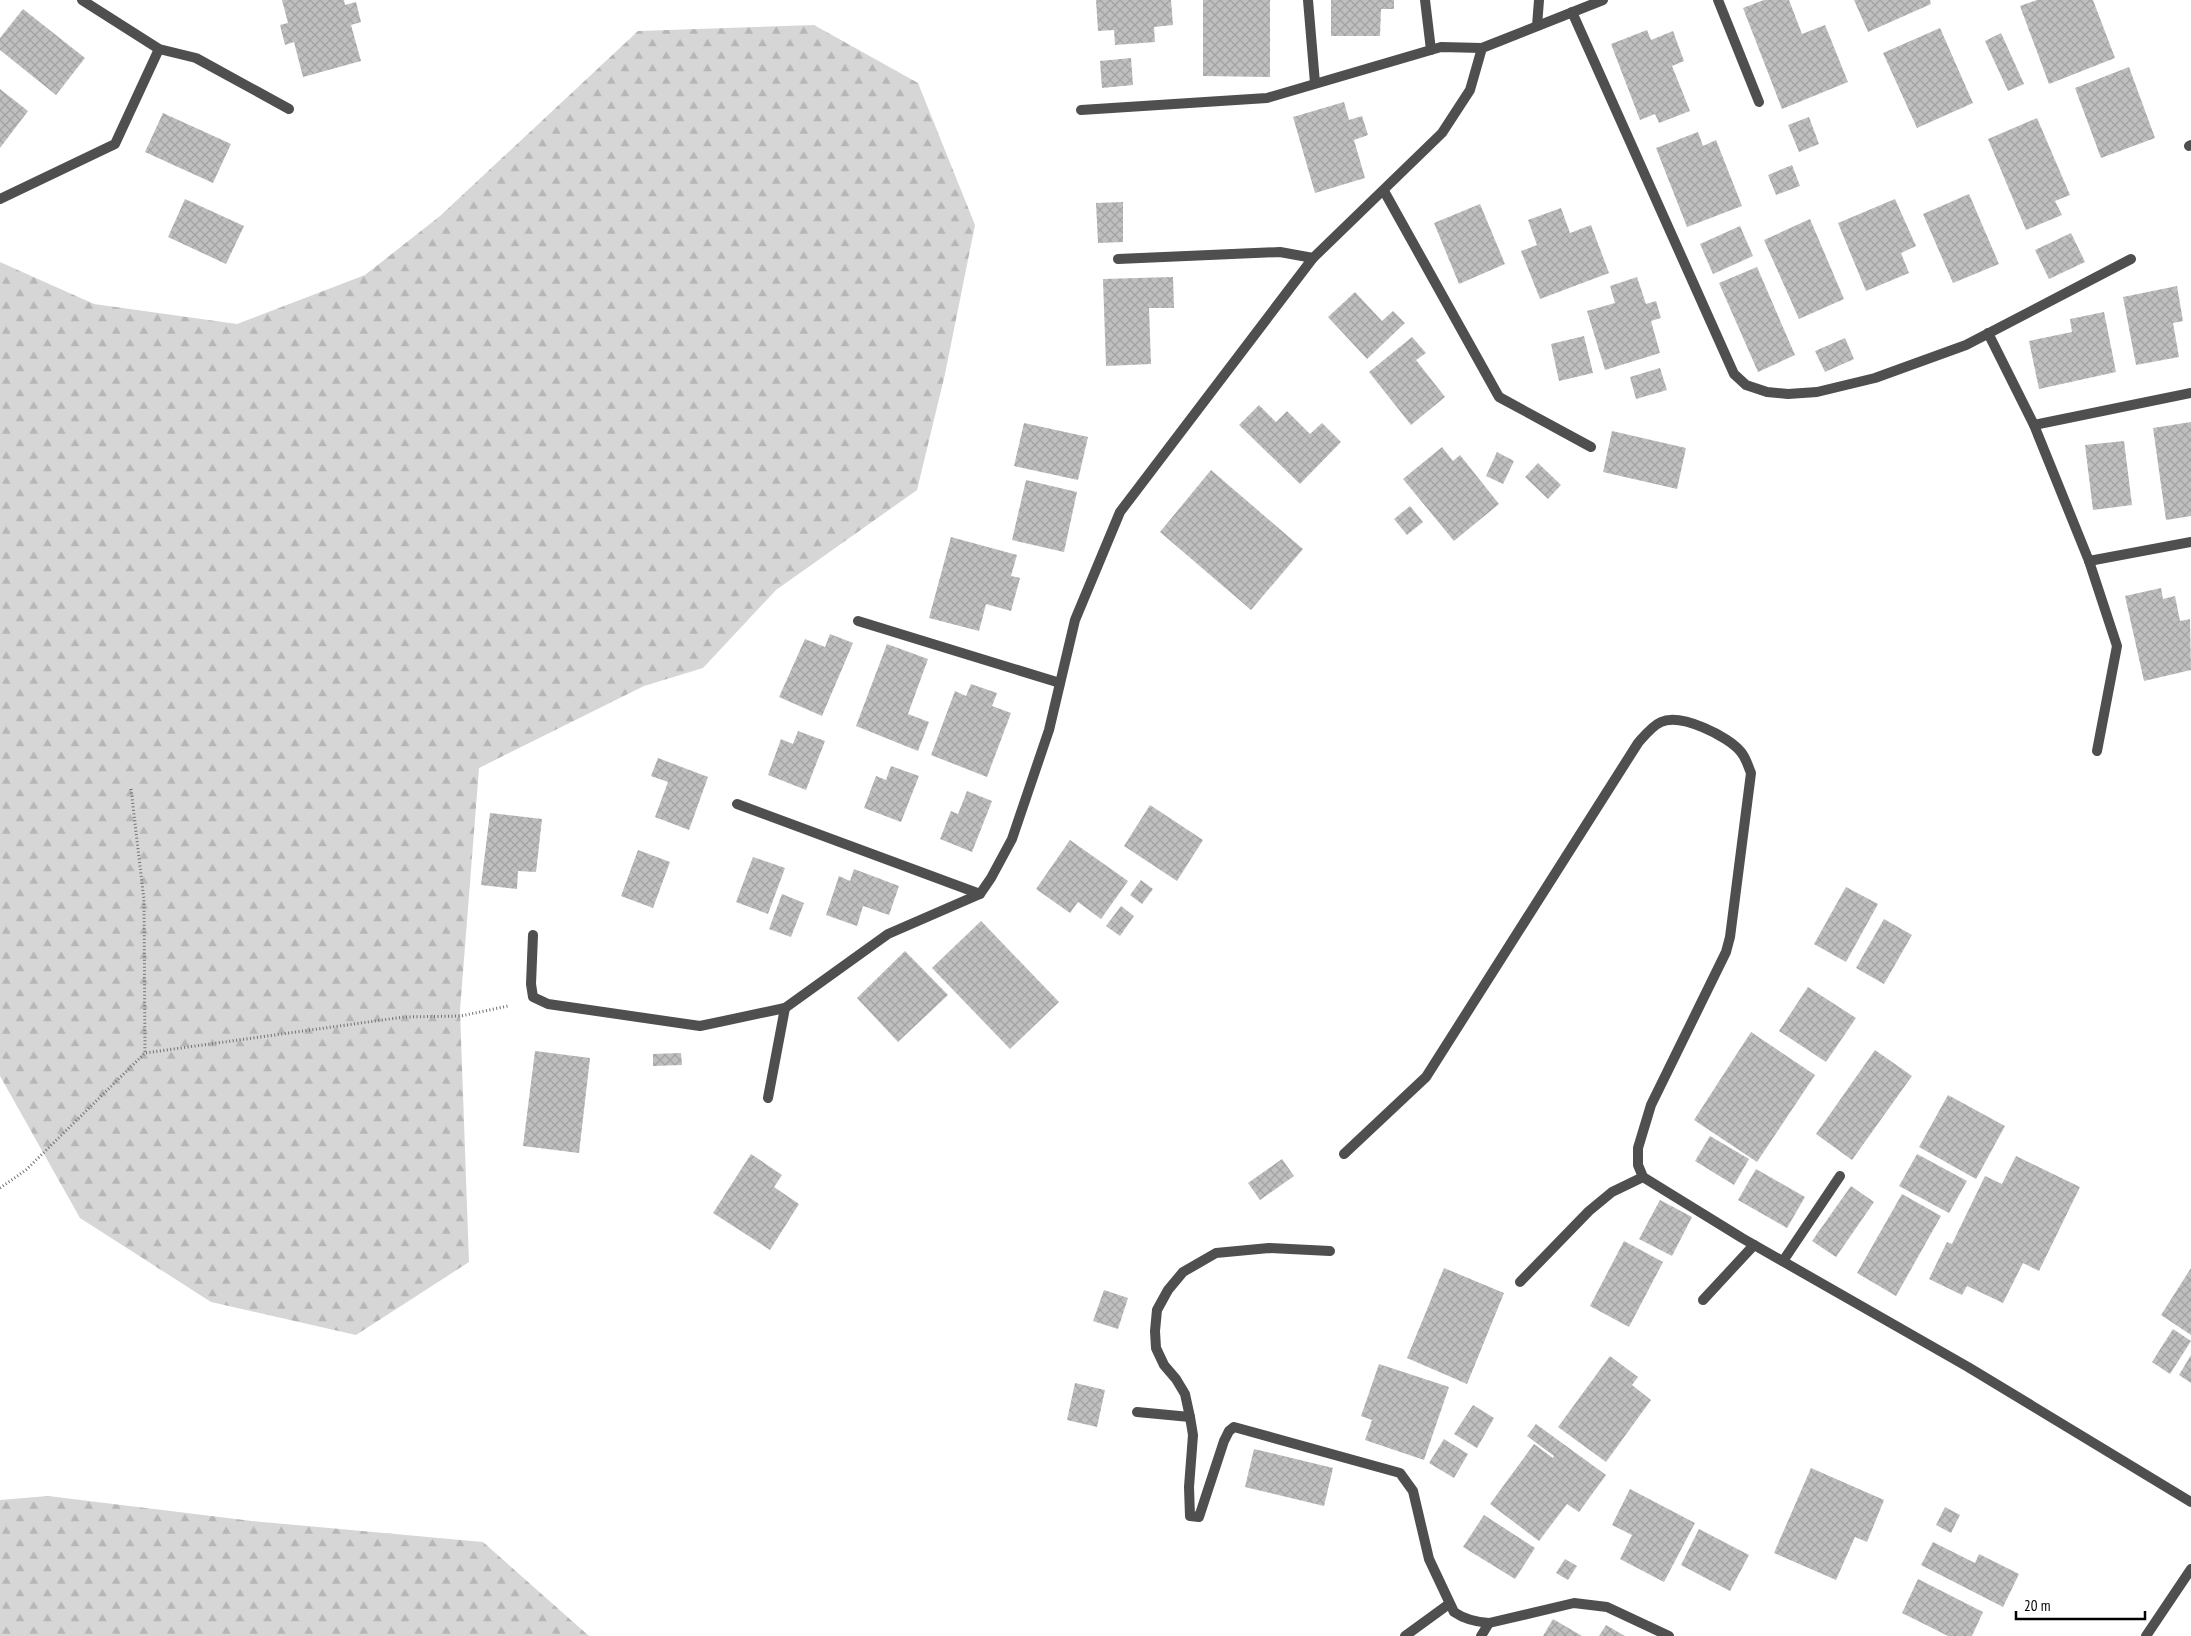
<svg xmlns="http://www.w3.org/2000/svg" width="2191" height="1636" font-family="'PT Sans Narrow',sans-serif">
<defs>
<pattern id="forest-firs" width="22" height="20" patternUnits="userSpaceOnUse" patternTransform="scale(1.25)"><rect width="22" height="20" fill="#d6d6d6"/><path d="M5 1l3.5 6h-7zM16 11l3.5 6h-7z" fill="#b6b6b6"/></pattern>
<pattern id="building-cross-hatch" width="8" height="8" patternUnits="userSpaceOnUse" patternTransform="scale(1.25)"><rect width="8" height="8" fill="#bfbfbf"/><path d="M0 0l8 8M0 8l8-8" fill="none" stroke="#a2a2a2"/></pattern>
</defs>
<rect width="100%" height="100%" fill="#fff"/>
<g fill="url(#forest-firs)">
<polygon points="814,25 918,83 975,225 945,374 917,490 776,590 703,668 644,686 479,768 460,1010 469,1262 356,1335 211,1302 80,1218 0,1076 0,262 94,304 237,324 365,275 440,216 638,31"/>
<polygon points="48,1496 252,1521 483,1542 589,1636 0,1636 0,1500"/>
</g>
<g fill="url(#building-cross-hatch)">
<polygon points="282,0 344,0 345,5 356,2 361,22 351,25 361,61 303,77 294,42 285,45 280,25 288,23"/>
<polygon points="1096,0 1171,0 1173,25 1154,27 1155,42 1115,45 1114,30 1098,31"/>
<polygon points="1203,0 1270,0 1270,77 1203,76"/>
<polygon points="1331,0 1394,0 1394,9 1381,9 1380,36 1331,36"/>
<polygon points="1764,0 1789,0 1802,34 1825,25 1848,82 1782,109 1743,8"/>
<polygon points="1854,0 1930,0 1931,4 1868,32"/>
<polygon points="2037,0 2093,0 2115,58 2049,84 2020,6"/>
<polygon points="23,9 85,58 56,95 0,50 0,38"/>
<polygon points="1940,28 1973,103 1917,128 1883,53"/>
<polygon points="1647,30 1651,40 1673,31 1684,61 1672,66 1690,111 1659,123 1655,114 1640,120 1611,44"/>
<polygon points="2001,33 2024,84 2008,91 1985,41"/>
<polygon points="1131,58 1133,85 1102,88 1100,61"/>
<polygon points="2129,67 2155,138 2101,158 2075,88"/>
<polygon points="0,89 28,111 0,148"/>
<polygon points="1344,102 1349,120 1362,116 1368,135 1354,140 1365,178 1315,193 1293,117"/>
<polygon points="163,113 231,144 213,183 145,152"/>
<polygon points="1809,117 1819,144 1799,152 1788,125"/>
<polygon points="2037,118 2070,195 2055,201 2062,215 2026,230 1988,139"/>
<polygon points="1698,132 1703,146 1716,140 1742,206 1687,227 1656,148"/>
<polygon points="1792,165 1800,186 1776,195 1768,175"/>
<polygon points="1969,194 1999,264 1953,283 1923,214"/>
<polygon points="185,199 244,226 226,264 168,237"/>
<polygon points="1895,199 1916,246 1901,253 1909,273 1866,291 1838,223"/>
<polygon points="1123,202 1123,242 1098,243 1096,203"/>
<polygon points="1480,204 1505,264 1459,284 1434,223"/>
<polygon points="1561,208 1570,233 1591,225 1609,273 1540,299 1521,251 1537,245 1528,220"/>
<polygon points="1810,219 1844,299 1799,319 1764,240"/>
<polygon points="1740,226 1753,256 1713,274 1700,244"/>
<polygon points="2071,233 2085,262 2049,279 2035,250"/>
<polygon points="1757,267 1795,355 1758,372 1719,283"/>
<polygon points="1173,277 1174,308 1149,308 1151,364 1106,366 1103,279"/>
<polygon points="1637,277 1646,304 1656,301 1661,318 1651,321 1660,353 1605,370 1587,311 1615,303 1610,286"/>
<polygon points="2177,286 2183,321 2173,323 2179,357 2136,365 2123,297"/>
<polygon points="1355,292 1382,321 1393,311 1405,323 1367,359 1328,317"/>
<polygon points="2104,312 2116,372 2039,389 2029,341 2072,332 2070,319"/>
<polygon points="1584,336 1593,373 1559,381 1551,344"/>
<polygon points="1412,337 1426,353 1416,360 1445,397 1411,425 1369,372"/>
<polygon points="1845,338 1854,359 1825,372 1815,351"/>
<polygon points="1660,368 1667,390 1636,399 1630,377"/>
<polygon points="1259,405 1276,422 1287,411 1310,434 1322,423 1341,442 1300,484 1239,425"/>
<polygon points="2191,422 2191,516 2166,520 2153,428"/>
<polygon points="1024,423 1088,437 1078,480 1014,466"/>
<polygon points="1612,431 1686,448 1677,489 1603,472"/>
<polygon points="2124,441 2132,505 2093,510 2085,445"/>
<polygon points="1442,447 1453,461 1460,455 1499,504 1454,541 1403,479"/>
<polygon points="1497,452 1514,461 1503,484 1486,476"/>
<polygon points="1538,463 1561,485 1548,499 1525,477"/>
<polygon points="1211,470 1303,549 1251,610 1160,532"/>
<polygon points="1026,480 1077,492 1064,552 1012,540"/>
<polygon points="1410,506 1423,522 1407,535 1394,519"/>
<polygon points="951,537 1017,555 1011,576 1020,578 1011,611 986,604 979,631 929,618"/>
<polygon points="2161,588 2163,599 2175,596 2180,621 2190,619 2191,670 2144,681 2125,596"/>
<polygon points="830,634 853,643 822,716 779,697 805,639 825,647"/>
<polygon points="887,644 928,659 908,714 929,722 918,751 856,726"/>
<polygon points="971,684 997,693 992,706 1011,713 987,777 931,755 955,691 966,696"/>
<polygon points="798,731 825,741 806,790 768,775 781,739 793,744"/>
<polygon points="658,758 708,777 689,830 655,817 668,782 651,776"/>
<polygon points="891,766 919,776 901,822 864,808 876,776 886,780"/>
<polygon points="967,791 992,801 972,852 940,839 951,811 958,814"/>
<polygon points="1150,805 1203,840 1177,881 1124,846"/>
<polygon points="490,813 542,819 536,872 518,871 517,889 481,885"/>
<polygon points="1070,840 1128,881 1101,919 1078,902 1070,913 1036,889"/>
<polygon points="638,850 670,862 653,908 621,896"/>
<polygon points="753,857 785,868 768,914 736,902"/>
<polygon points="854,869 899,886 889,915 863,906 857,926 826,915 839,876 850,881"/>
<polygon points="1141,880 1153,889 1142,904 1130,895"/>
<polygon points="1846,887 1878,904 1846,962 1814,944"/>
<polygon points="782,894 804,903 791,937 769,929"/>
<polygon points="1121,906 1134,916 1120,936 1106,926"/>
<polygon points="1884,919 1912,935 1884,984 1856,968"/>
<polygon points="981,921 1059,1002 1010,1049 932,968"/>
<polygon points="905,951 948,995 898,1042 857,998"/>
<polygon points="1808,987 1856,1018 1826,1062 1779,1031"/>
<polygon points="1751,1032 1815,1075 1757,1162 1694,1120"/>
<polygon points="1875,1050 1912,1076 1852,1160 1816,1134"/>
<polygon points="535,1051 590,1058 579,1153 523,1146"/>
<polygon points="681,1053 682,1065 653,1066 653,1054"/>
<polygon points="1948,1095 2005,1126 1976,1179 1919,1147"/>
<polygon points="1710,1136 1749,1159 1734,1185 1695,1161"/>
<polygon points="751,1154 782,1175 774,1187 799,1204 770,1250 713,1213"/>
<polygon points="1917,1154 1967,1181 1949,1213 1899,1186"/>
<polygon points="2016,1156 2080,1187 2039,1271 2023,1263 2003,1303 1967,1286 1962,1295 1929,1279 1947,1242 1952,1244 1985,1176 2002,1184"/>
<polygon points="1282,1159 1294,1176 1260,1200 1248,1183"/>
<polygon points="1756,1169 1805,1197 1787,1228 1738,1200"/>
<polygon points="1851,1186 1874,1202 1836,1257 1812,1241"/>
<polygon points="1902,1194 1941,1216 1896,1296 1857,1273"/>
<polygon points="1660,1200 1692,1217 1672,1256 1639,1239"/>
<polygon points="1624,1241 1663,1262 1629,1327 1590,1306"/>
<polygon points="1444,1268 1504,1293 1467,1384 1407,1358"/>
<polygon points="2191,1268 2191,1335 2161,1315"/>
<polygon points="1104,1290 1128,1298 1118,1329 1093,1321"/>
<polygon points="2173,1329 2191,1341 2170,1374 2152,1362"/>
<polygon points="2191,1355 2191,1383 2179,1375"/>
<polygon points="1610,1356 1638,1377 1632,1385 1651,1400 1606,1462 1558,1427"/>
<polygon points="1379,1364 1449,1387 1424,1460 1365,1440 1372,1420 1361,1416"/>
<polygon points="1075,1383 1105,1390 1097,1427 1067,1420"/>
<polygon points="1473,1405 1494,1418 1477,1448 1454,1434"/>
<polygon points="1536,1424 1606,1475 1579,1512 1567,1504 1539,1541 1490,1504 1534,1444 1553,1458 1554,1456 1527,1436"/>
<polygon points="1444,1439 1468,1454 1454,1478 1429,1463"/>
<polygon points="1254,1449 1333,1468 1324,1506 1245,1487"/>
<polygon points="1811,1468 1884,1500 1867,1542 1855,1537 1836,1580 1774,1553"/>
<polygon points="1630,1489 1695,1523 1664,1582 1620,1559 1632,1535 1612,1525"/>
<polygon points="1945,1507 1960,1515 1951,1533 1936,1525"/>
<polygon points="1484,1515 1535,1548 1515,1579 1463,1547"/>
<polygon points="1699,1529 1749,1555 1730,1591 1681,1565"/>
<polygon points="1933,1542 1975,1563 1979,1554 2019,1574 2003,1607 1921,1565"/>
<polygon points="1565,1559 1577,1566 1568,1580 1556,1573"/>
<polygon points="1918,1579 1983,1612 1972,1636 1948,1636 1902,1613"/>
<polygon points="1553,1619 1582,1636 1543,1636"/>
<polygon points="1606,1625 1625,1636 1599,1636"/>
</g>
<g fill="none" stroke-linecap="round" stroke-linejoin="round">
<g stroke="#717171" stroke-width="3" stroke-dasharray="1 2.5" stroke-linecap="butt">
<polyline points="131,789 144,900 145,1053"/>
<polyline points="0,1188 26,1170 145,1053 404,1017 461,1016 508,1006"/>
</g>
<g stroke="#4f4f4f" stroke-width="10">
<polyline points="82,0 159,49 196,58 289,109"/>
<polyline points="1308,0 1315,83"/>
<polyline points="1425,0 1431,50"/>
<polyline points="1718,0 1759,102"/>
<polyline points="1572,12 1734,374 1746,385 1767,392 1788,394 1817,392 1875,378 1966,345 2131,259"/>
<polyline points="1537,26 1539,0"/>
<polyline points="1081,110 1267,98 1441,47 1482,48"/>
<polyline points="2189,146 2191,145"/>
<polyline points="1384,191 1499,397 1591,447"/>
<polyline points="0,199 115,144 159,49"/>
<polyline points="1118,259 1280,252 1313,258"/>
<polyline points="1988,333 2034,425 2089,561 2117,646 2097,751"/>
<polyline points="2034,425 2191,393"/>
<polyline points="2089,561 2191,542"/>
<polyline points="858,621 1060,683"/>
<polyline points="737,804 980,894"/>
<polyline points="533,935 531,984 533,997 548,1004 700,1026 785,1008 888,934 980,894 991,878 1012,839 1049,730 1075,620 1120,512 1313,258 1442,133 1470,90 1482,48 1603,0"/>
<polyline points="768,1098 785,1008"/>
<path d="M 1344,1154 L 1426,1077 L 1638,743 C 1645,735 1652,726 1661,722 C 1681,713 1728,736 1741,752 C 1746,758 1748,766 1751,773 L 1730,937 L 1726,952 L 1651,1105 L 1638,1148 L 1638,1165 L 1643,1177 L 1742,1238 L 1968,1367 L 2191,1502"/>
<path d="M 1330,1251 L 1269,1248 L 1216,1253 L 1183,1272 L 1168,1290 L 1157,1310 L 1155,1331 L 1156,1348 L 1164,1365 L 1176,1379 L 1185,1394 L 1190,1417 L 1193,1435 L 1189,1487 L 1190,1516 L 1199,1517 L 1224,1441 L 1229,1431 L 1234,1427 L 1400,1473 L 1413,1491 L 1429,1559 L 1454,1612 C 1464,1619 1476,1622 1489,1623 L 1574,1603 L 1607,1607 L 1669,1636"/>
<polyline points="1783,1261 1840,1176"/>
<polyline points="1520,1282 1589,1211 1612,1192 1643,1177"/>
<polyline points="1703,1300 1754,1245"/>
<polyline points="1137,1412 1190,1417"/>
<polyline points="1405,1636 1449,1604"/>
<polyline points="1481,1636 1489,1623"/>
</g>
<polyline stroke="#4f4f4f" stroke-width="10" points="2146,1636 2191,1569"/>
</g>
<path d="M2016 1611v8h129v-8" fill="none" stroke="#000000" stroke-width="2.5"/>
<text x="2024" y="1611" font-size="15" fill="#000000" stroke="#ffffff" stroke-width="4" paint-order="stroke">20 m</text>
</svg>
